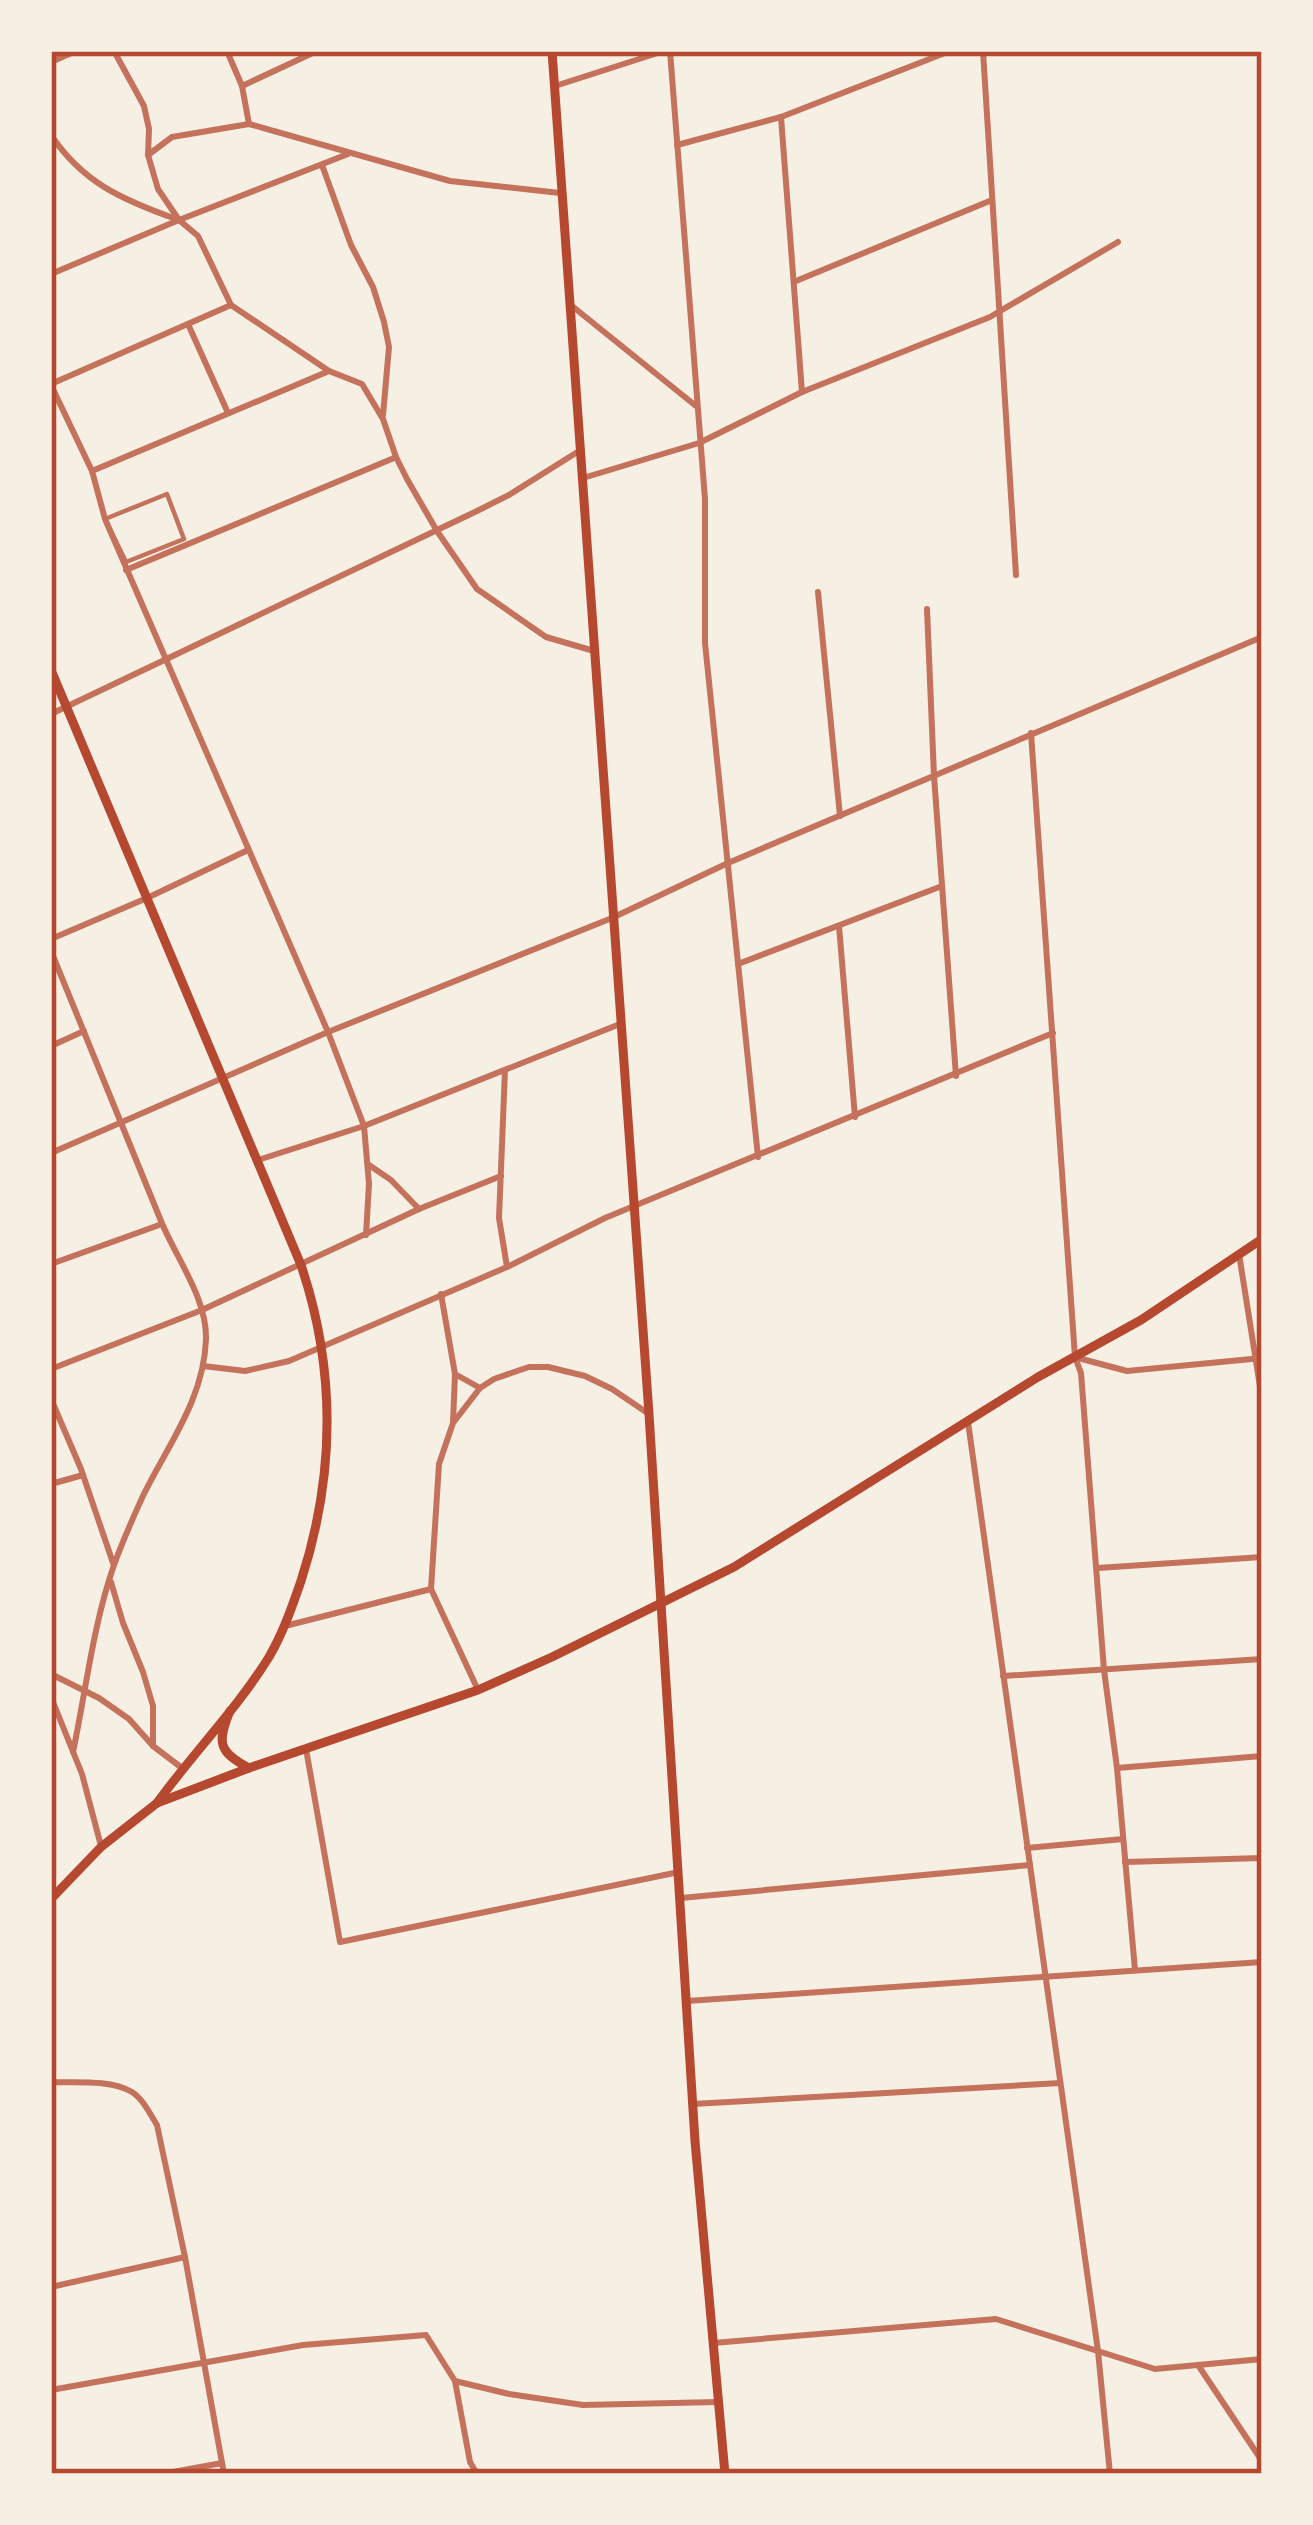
<svg xmlns="http://www.w3.org/2000/svg" width="1313" height="2525" font-family="Manrope,sans-serif">
<rect width="100%" height="100%" fill="#f6efe4"/>
<g fill="none" stroke-linecap="round" stroke-linejoin="round">
<polygon stroke="#c5725c" stroke-width="4.5" points="167,494 184,539 126,562 105,519"/>
<g stroke="#c5725c" stroke-width="6">
<polyline points="114,51 144,106 149,129 148,155 158,189 179,220 198,236 231,305 329,371 362,384 383,419 396,457 407,479 437,531 477,589 546,637 594,651"/>
<polyline points="227,51 242,86 249,124"/>
<polyline points="670,51 705,499 705,643 758,1157"/>
<polyline points="983,51 1016,575"/>
<polyline points="51,62 76,51"/>
<polyline points="242,86 317,51"/>
<polyline points="555,86 664,51"/>
<polyline points="781,117 802,392"/>
<path d="M 51,135 C 83,183 123,200 176,219"/>
<polyline points="677,145 781,117 950,51"/>
<polyline points="148,155 172,137 249,124 450,181 560,193"/>
<polyline points="322,165 351,245 373,287 384,322 389,347 383,415"/>
<polyline points="51,274 179,220 348,154"/>
<polyline points="796,281 992,200"/>
<polyline points="572,306 696,406"/>
<polyline points="188,324 228,413"/>
<polyline points="51,384 231,305"/>
<polyline points="51,385 92,471 105,519 328,1032 364,1126 369,1184 366,1235"/>
<polyline points="92,471 329,371"/>
<polyline points="583,478 699,443 802,392 990,317 1118,242"/>
<polyline points="126,570 394,458"/>
<polyline points="818,592 840,816"/>
<polyline points="927,609 934,776 956,1076"/>
<polyline points="51,714 477,511 509,495 579,451"/>
<polyline points="1031,733 1075,1357 1081,1373 1104,1670 1117,1768 1135,1970"/>
<polyline points="839,926 855,1117"/>
<polyline points="51,939 147,898 248,850"/>
<path d="M 51,951 C 88,1041 124,1131 161,1221 C 176,1258 207,1298 206,1339 C 204,1400 167,1446 142,1498 C 132,1520 122,1543 114,1565 C 93,1625 86,1690 73,1752"/>
<polyline points="738,964 942,886"/>
<polyline points="51,1046 84,1031"/>
<polyline points="505,1070 499,1218 507,1267"/>
<polyline points="51,1153 328,1032 612,918 728,863 1262,637"/>
<polyline points="258,1160 364,1126 620,1024"/>
<polyline points="369,1165 391,1180 419,1209"/>
<polyline points="1239,1254 1262,1399"/>
<polyline points="51,1264 162,1224"/>
<polyline points="441,1294 455,1374 453,1422"/>
<polyline points="1078,1358 1127,1371 1262,1358"/>
<polyline points="203,1366 245,1371 289,1361 507,1267 605,1218 1053,1033"/>
<polyline points="51,1369 202,1310 419,1209 501,1176"/>
<polyline points="455,1374 480,1388"/>
<polyline points="51,1399 81,1469 113,1563"/>
<polyline points="968,1422 1098,2351 1110,2474"/>
<polyline points="51,1484 83,1475"/>
<polyline points="1098,1568 1262,1557"/>
<polyline points="111,1582 123,1623 143,1672 153,1706 153,1746"/>
<polyline points="285,1626 431,1589"/>
<polyline points="51,1674 99,1698 129,1719 153,1746 182,1768"/>
<polyline points="1003,1676 1262,1659"/>
<polyline points="478,1690 431,1589 439,1464 453,1423 480,1388 494,1379 529,1367 548,1367 585,1376 612,1389 649,1414"/>
<polyline points="51,1697 82,1774 101,1846"/>
<polyline points="306,1749 340,1942 679,1872"/>
<polyline points="1117,1768 1262,1756"/>
<polyline points="1027,1848 1123,1839"/>
<polyline points="1125,1862 1262,1858"/>
<polyline points="681,1898 1030,1865"/>
<polyline points="687,2001 1262,1962"/>
<path d="M 51,2082 C 76,2083 109,2079 132,2092 C 143,2099 150,2114 157,2125 L 185,2257 L 224,2474"/>
<polyline points="693,2104 1060,2083"/>
<polyline points="51,2287 185,2257"/>
<polyline points="713,2343 996,2319 1155,2369 1262,2359"/>
<polyline points="1198,2365 1262,2461"/>
<polyline points="455,2381 470,2462 477,2474"/>
<polyline points="51,2390 303,2345 426,2335 455,2381 509,2394 583,2405 718,2402"/>
<polyline points="162,2474 222,2463"/>
</g>
<path stroke="#b5482f" stroke-width="9" d="M 51,670 L 301,1265 C 336,1369 335,1476 301,1581 C 292,1607 283,1633 269,1657 C 237,1709 193,1753 157,1803"/>
<g stroke="#b5482f" stroke-width="9">
<polyline points="552,51 649,1414 695,2141 725,2474"/>
<path d="M 230,1711 C 217,1742 218,1752 249,1768"/>
<polyline points="51,1899 101,1847 157,1803 249,1768 478,1690 552,1657 734,1567 1038,1377 1141,1320 1262,1239"/>
</g>
</g>
<rect width="1313" height="2525" fill="none" stroke="#f6efe4" stroke-width="108"/>
<rect x="54" y="54" width="1205" height="2417" fill="none" stroke="#b5482f" stroke-width="4.5"/>
</svg>
